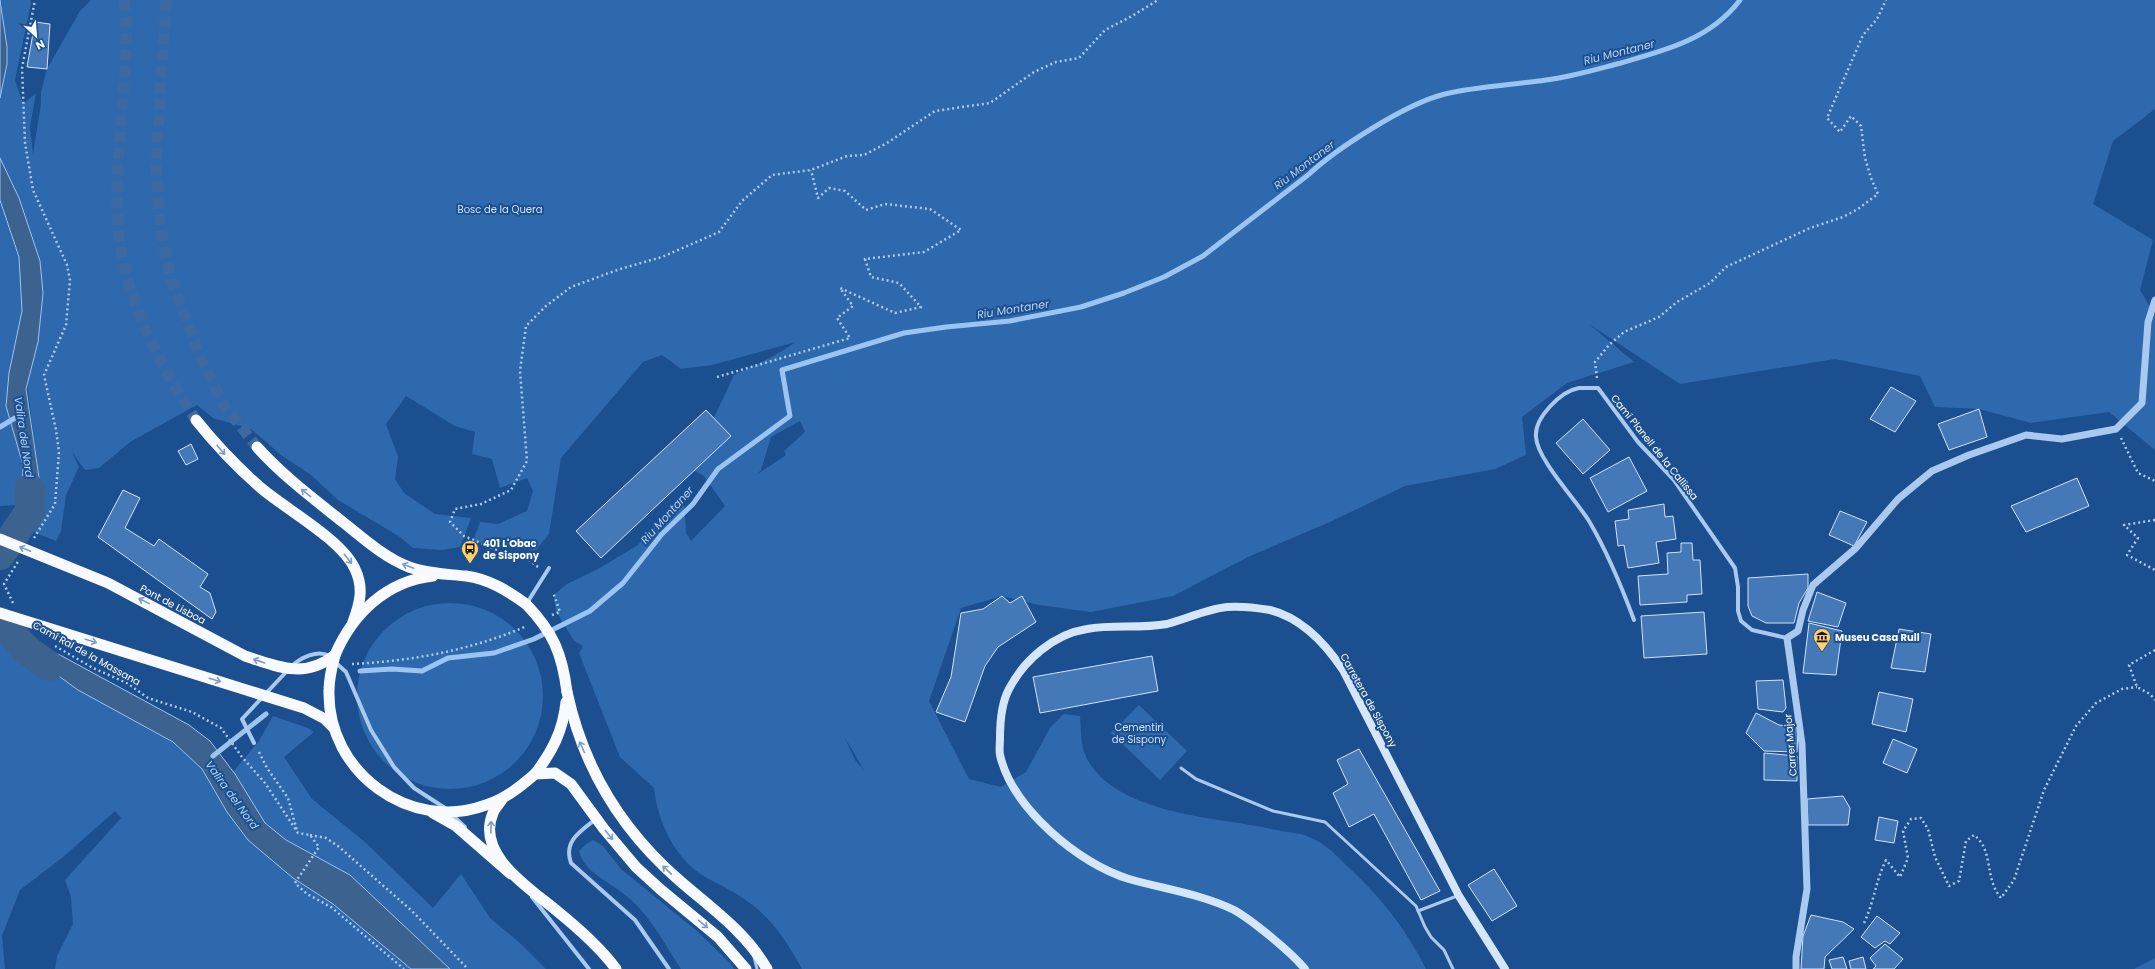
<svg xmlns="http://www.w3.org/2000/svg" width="2155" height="969" font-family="Poppins,sans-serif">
<rect width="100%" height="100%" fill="#1b4f8f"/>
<g fill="#2e69ad" fill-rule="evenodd">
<path d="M 1,0 L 30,0 L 31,3 L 15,80 L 23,104 L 36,93 L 30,127 L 33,154 L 41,104 L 41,92 L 47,69 L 80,11 L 91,0 L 2155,0 L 2155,109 L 2113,141 L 2093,204 L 2153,240 L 2140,290 L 2155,315 L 2155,450 L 2109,412 L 2031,423 L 1979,409 L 1935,407 L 1920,376 L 1835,359 L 1680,384 L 1589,324 L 1634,362 L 1567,383 L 1522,417 L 1526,455 L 1495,469 L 1405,486 L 1330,522 L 1248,557 L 1173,596 L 1091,612 L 1039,605 L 1002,596 L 961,608 L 929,701 L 969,779 L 1001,787 L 1026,772 L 1050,728 L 1063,714 L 1080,716 C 1081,726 1081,744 1084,752 C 1104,804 1186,815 1232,822 C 1255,825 1278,831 1301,834 C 1323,841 1332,851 1348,867 C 1381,897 1406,929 1426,969 L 802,969 C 788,944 774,921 751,904 C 737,893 722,886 707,878 C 675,860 658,823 654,788 L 620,757 L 579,653 L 583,646 L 574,641 L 556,611 L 554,599 L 556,593 L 567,584 L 598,569 L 638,545 L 664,513 L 684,498 L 686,533 L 691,541 L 725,506 L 703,475 L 690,469 L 734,375 L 772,357 L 796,342 L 712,365 L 681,369 L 662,355 L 643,362 L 561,458 L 549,534 L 536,550 L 512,548 L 473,541 L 480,522 L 498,524 L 527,511 L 533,491 L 527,478 L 500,488 L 492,459 L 472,454 L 475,432 L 455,426 L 406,396 L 386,424 L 398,457 L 395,479 L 404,493 L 435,514 L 471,518 L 460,547 L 442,550 L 413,548 L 400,537 L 338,500 L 311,475 L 281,455 L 251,429 L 213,418 L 197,405 L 130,442 L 99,468 L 85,470 L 72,452 L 79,467 L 66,495 L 61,531 L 56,541 L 31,531 L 41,491 L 27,384 L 31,364 L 19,198 L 0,158 L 0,98 L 7,64 ZM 800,421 L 805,432 L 784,451 L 786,455 L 756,475 L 761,470 L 771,437 ZM 844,736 L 864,770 L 855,760 Z"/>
<polygon points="0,200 19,257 21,276 22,311 9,373 6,406 23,465 22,501 15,505 0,506"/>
<circle cx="450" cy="696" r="93"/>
<polygon points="0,634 78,690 172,742 202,769 227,812 248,840 293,878 333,904 411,969 55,969 57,956 73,924 71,897 65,880 121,818 115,811 62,858 20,890 2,936 5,969 0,969"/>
<polygon points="1139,705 1187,751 1160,780 1111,733"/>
<polygon points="273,716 308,728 314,732 284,757 312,799 365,842 433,908 461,874 490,918 521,944 546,969 450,969 352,877 286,840 265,823 233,772 259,741"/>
<path d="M 593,840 L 603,846 L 621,869 L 698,932 L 731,964 L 734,969 L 681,969 C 664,943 649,913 624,894 C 608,881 584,872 579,851 L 586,844 Z"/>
<polygon points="2155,958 2155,969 2134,969"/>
</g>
<g fill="#3c6290" stroke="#9cc4f0">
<polygon points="0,0 7,47 7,64 0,98"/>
<polygon points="0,158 19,198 40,261 43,293 41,313 38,342 26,389 41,491 31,531 8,521 22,501 23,465 6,406 9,373 22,311 19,257 0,200"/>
<polygon points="2,635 60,655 189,725 210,741 235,774 265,823 286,840 350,875 450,969 411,969 333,904 293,878 248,840 227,812 202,769 173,742 78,690"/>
</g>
<polygon fill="#1b4f8f" points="3,633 61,653 71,658 0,634"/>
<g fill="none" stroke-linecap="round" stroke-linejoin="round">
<g stroke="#9cc4f0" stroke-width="5">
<polyline points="0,427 15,418"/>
<path d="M 360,671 L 392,669 L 422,671 L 448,658 L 494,653 L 534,639 L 590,611 L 623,583 L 662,534 L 693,504 L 718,469 L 790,416 L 782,370 L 904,333 L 946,327 L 1010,321 L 1081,307 L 1124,293 L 1164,277 L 1203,256 L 1308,175 C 1337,148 1407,103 1445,94 C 1478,86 1513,85 1546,80 C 1570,77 1594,70 1617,64 C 1663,51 1710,40 1740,0"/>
<polyline points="213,756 266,714"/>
</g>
<g stroke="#3c6290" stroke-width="30">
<polyline points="0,555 30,511 30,489"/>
<polyline points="0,622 28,651 49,666"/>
</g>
</g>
<g fill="#4478b7" stroke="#cfe3fa">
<polygon points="35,22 50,24 47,69 27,67"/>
<polygon points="1891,387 1916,401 1895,432 1870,419"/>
<polygon points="1979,409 1987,437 1949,450 1938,424"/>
<polygon points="706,410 731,436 601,558 576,531"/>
<polygon points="1583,419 1610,450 1583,474 1556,443"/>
<polygon points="191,444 198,459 186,465 178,451"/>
<polygon points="1629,457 1647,491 1608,512 1590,478"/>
<polygon points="2077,478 2089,506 2026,532 2011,506"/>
<polygon points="123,490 140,498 125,528 154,546 159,539 208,574 200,587 210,593 216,612 212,619 98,537"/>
<polygon points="1664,504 1665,517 1673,516 1676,539 1656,542 1659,563 1628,568 1624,545 1618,546 1615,521 1629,519 1628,510"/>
<polygon points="1840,511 1867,522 1854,546 1829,535"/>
<polygon points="1681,543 1692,543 1693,560 1700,560 1702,594 1687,595 1687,602 1640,605 1638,576 1668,574 1667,553 1681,552"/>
<polygon points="1808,574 1808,588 1799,603 1794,623 1766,623 1752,616 1748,606 1748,578"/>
<polygon points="1817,592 1846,603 1838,627 1808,621"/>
<polygon points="1002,596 1010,603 1022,596 1036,622 998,647 985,666 965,722 936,712 951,677 961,613 983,609"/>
<polygon points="1704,612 1707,654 1644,658 1641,616"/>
<polygon points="1809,623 1842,631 1836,675 1803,673"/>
<polygon points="1899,629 1931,634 1925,672 1891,668"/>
<polygon points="1152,656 1158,691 1040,713 1033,677"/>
<polygon points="1783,680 1786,708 1783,712 1758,709 1756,681"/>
<polygon points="1879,692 1913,699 1906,732 1872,724"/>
<polygon points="1756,713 1779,725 1798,727 1797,752 1764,751 1746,733"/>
<polygon points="1893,739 1917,749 1907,773 1883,763"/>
<polygon points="1359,749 1440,891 1421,900 1374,814 1349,827 1333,793 1348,784 1337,760"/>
<polygon points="1764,753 1797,756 1797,781 1764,780"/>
<polygon points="1843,796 1850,808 1848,825 1808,825 1807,799"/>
<polygon points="1879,817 1898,821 1894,843 1875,840"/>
<polygon points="1494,869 1517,906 1492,921 1468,885"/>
<polygon points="1811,915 1843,922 1854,929 1825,957 1824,969 1801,969 1803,936"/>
<polygon points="1877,916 1900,933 1890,944 1885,941 1875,948 1861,937"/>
<polygon points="1885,944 1903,959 1894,969 1873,969 1876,966 1870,958"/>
<polygon points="1843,957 1847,969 1832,969 1829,960"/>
<polygon points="1863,957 1866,969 1851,969 1849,961"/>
</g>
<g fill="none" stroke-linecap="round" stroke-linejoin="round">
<g stroke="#3d69a0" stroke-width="11" stroke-dasharray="11 5.5" stroke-linecap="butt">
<path d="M 124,0 C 130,45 122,92 120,137 C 118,162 116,187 117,213 C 120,289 155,358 196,420"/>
<polyline points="166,0 156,165 158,208 164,248 172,282 201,359 223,404 257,447"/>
</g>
<g stroke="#a9c9ee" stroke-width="2.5" stroke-dasharray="2 3" stroke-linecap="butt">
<polyline points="717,377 850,338 837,318 853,306 840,288 895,313 921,307 899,283 871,277 865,259 924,252 961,230 930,209 885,204 866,210 845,191 829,188 818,198 811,170"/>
<polyline points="1597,378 1595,362 1609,345 1624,332 1659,317 1677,302 1710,283 1726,267 1810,228 1843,217 1858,209 1878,194 1871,178 1865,158 1861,126 1851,116 1840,132 1827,118 1863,35 1877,19 1886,0"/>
<polyline points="2121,438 2138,473 2155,481"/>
<polyline points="2155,520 2124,525 2138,538 2127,555 2155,570"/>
<polyline points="34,538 55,504 59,452 56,430 44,375 66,325 70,280 67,265 33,190 25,143 22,68 35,0"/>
<polyline points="538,567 529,560 509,555 464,536 450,522 455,509 481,504 511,490 527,461 520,371 526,326 546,306 571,287 620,269 662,257 719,232 742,201 772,175 811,170 847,156 864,155 887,143 935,111 990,103 1034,72 1056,62 1079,58 1105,30 1132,16 1158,0"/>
<polyline points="13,603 4,584 19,560"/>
<polyline points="552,615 560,612 553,592"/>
<polyline points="55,646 93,668 127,683 148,698 192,712 221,728 242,757 265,783 298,833 310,835 319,847 295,883 307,894 331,907 404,969"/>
<polyline points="2155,650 2129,665 2137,687 2150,694 2155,700"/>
<path d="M 352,664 C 413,661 471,650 527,626"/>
<polyline points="259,752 267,768 288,798 297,831"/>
<polyline points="310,835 326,838 338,846 412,911 468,969"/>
<path d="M 1864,923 C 1874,902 1876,880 1886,860 L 1900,877 L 1908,858 L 1903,831 L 1911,819 L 1921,818 L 1928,829 L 1935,857 L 1949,886 L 1959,881 L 1966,841 L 1974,835 C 1994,850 1984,878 2001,898 L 2014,880 L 2044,790 L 2076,726 L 2096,703 L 2122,689 L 2137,687"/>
</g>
<g stroke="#a9c9ee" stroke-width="3">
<polyline points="1181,768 1196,779 1273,811 1325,822 1416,906 1425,927 1431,937 1444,950 1453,969"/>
<polyline points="1418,911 1457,896"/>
<polyline points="754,957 757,969"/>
</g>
<g stroke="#a9c9ee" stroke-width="4">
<path d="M 1634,620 C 1621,585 1608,553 1589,521 C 1576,500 1537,459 1536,437 C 1534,418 1561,391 1579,388 C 1585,388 1592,388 1598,388 L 1638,442 L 1674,480 L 1735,568 L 1738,587 L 1738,611 L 1741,621 L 1752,630 L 1787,638"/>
<polyline points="335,662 346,672 371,730 394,767 414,788 445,808"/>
<path d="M 292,666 C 300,658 318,649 329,656"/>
<polyline points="254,743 242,719 287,671"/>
<polyline points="451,814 465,827"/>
<path d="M 596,819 C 581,831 563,841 571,863 L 635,920 L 669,969"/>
<polyline points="532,897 589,969"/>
</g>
<polyline stroke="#a9c9ee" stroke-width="7" points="1796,969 1796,957 1807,889 1802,744 1787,638 1798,631 1803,610 1813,585 1856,548 1898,499 1932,471 1969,455 2026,435 2062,439 2116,429 2142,403 2148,322 2155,300"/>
<path stroke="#d6e6fa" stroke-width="8" d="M 1305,969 C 1292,953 1252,920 1234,910 C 1201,894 1164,889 1129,879 C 1079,864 1012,808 1000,755 C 999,750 1000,743 1000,738 C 1000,723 1002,702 1009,689 C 1024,660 1054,634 1087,629 C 1113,624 1140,629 1167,624 C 1186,619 1207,609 1227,607 C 1240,606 1258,608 1270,610 C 1302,618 1325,643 1343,670 L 1459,896 L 1505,969"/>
<g stroke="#f8faff" stroke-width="11">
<path d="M 196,420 C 216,445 237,467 261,488 C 287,510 342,540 355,569 C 364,588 360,603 353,622"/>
<path d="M 257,447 C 283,476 314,499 344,523 C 364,539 385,558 409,567 C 428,574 447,574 466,576 C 489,579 508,591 526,604"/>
<path d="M 335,655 C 353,613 387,581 433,576"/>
<path d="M 567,692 C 583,767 621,830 680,881 C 711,908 746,932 767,969"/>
<polyline points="535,774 555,773 571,784 604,829 636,867 660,889 718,937 746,969"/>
<path d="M 535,774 C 552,752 563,731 566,702"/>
<path d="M 503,798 C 500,803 495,808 493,813 C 475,855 531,889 557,911 C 578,928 600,947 616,969"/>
</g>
<polyline stroke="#a9c9ee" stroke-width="4" points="527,603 549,568"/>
<g stroke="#f8faff" stroke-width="11">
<path d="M 0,539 L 108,583 L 245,656 C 278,667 305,679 335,655"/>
<path d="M 526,604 C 553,632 562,653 567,692"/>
<polyline points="0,613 304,708 325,719 334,728"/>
<path d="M 335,655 C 332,666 329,678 329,691 C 327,772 410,833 486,805 C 505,799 520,787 535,774"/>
<polyline points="433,813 456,826 511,874"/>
</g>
</g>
<defs><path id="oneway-shaft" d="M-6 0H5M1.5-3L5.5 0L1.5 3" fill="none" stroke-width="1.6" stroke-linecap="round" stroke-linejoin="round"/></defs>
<g stroke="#7e9cc1">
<use href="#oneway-shaft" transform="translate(221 450) rotate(50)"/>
<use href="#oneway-shaft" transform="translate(306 493) rotate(-142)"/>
<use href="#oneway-shaft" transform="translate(25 549) rotate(-158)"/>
<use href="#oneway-shaft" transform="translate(348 559) rotate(52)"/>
<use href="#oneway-shaft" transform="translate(408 566) rotate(-159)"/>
<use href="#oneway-shaft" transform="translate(144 601) rotate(-154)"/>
<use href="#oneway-shaft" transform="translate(91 641) rotate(17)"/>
<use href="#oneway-shaft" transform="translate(259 661) rotate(-161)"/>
<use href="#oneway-shaft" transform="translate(215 680) rotate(17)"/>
<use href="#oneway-shaft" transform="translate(582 747) rotate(-114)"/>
<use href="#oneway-shaft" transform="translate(491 827) rotate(-89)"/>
<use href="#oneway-shaft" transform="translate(609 835) rotate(51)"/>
<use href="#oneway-shaft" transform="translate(667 870) rotate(-137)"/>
<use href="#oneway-shaft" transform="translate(703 924) rotate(40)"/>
</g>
<defs>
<symbol id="bus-pin" viewBox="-11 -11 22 30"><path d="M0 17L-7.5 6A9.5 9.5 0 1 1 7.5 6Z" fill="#ffd166" stroke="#1b4f8f"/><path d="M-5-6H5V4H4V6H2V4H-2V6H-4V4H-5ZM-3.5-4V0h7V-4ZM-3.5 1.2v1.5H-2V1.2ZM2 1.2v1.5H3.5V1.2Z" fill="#111"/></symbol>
<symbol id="museum-pin" viewBox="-11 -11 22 30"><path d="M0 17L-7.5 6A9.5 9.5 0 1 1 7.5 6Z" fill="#ffd166" stroke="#1b4f8f"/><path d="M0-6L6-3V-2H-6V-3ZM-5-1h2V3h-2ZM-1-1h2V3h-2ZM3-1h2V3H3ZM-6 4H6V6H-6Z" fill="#111"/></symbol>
</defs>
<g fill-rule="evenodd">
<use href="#bus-pin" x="460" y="539" width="20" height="27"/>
<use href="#museum-pin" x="1812" y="627" width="20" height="27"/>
</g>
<g text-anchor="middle" stroke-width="4" stroke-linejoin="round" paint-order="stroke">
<g font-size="10" fill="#cfe3fa" stroke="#1b4f8f">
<text x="500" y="213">Bosc de la Quera</text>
<text x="1139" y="731">Cementiri<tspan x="1139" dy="12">de Sispony</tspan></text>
</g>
<g font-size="10" fill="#fff" stroke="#1b4f8f">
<text transform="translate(1655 447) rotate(51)" y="4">Camí Planell de la Callissa</text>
<text transform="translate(173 604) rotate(28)" y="4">Pont de Lisboa</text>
<text transform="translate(87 653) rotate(29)" y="4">Camí Ral de la Massana</text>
<text transform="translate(1369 700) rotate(61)" y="4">Carretera de Sispony</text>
<text transform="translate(1790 745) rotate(-95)" y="4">Carrer Major</text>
</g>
<g font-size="10" font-weight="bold" fill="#fff" stroke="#1b4f8f" text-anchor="start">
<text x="483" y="547">401 L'Obac<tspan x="483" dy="12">de Sispony</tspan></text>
<text x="1835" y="641">Museu Casa Rull</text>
</g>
<g font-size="11" font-style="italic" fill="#b5d3f5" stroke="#1b4f8f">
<text transform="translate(1619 52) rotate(-14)" y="4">Riu Montaner</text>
<text transform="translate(1304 165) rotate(-37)" y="4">Riu Montaner</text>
<text transform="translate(1013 309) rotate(-9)" y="4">Riu Montaner</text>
<text transform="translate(24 437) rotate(82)" y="4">Valira del Nord</text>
<text transform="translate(667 515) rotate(-48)" y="4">Riu Montaner</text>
<text transform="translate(232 795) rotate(54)" y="4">Valira del Nord</text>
</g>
</g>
<g transform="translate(36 36) rotate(154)" stroke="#1b4f8f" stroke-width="3" paint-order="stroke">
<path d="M0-3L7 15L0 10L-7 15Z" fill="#ffffff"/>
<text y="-6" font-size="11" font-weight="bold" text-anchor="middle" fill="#ffffff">N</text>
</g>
</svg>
